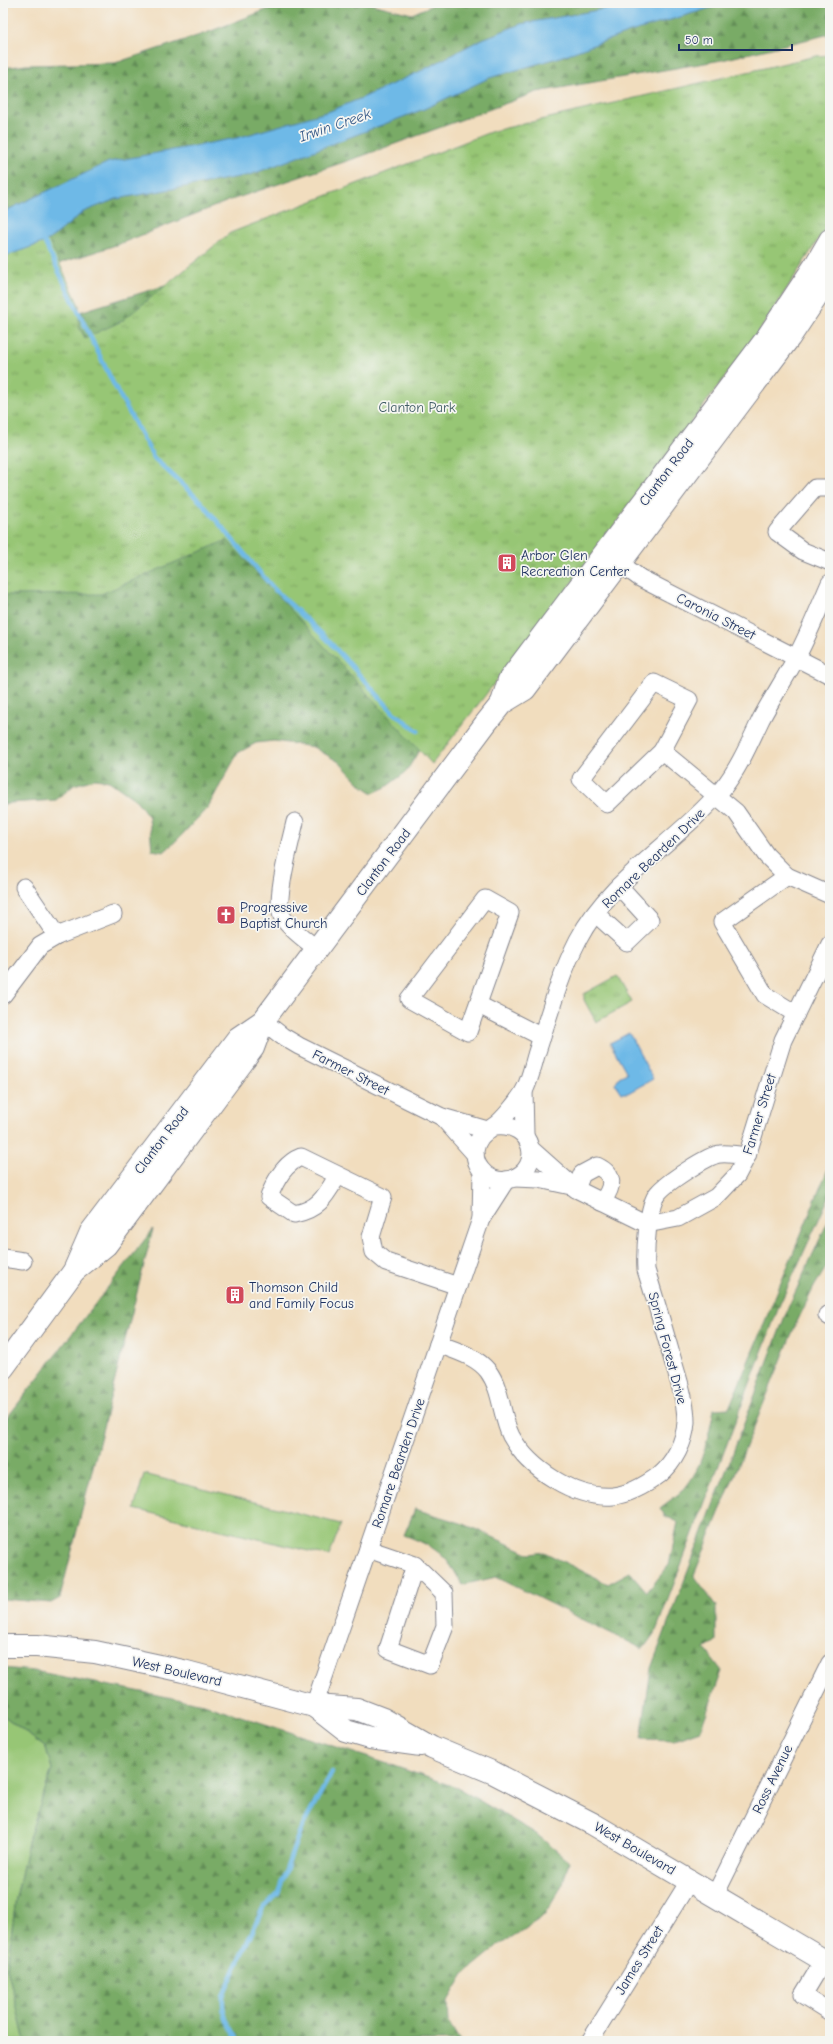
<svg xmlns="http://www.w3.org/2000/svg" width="833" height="2044" font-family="'Comic Neue',sans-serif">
<defs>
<pattern id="forest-firs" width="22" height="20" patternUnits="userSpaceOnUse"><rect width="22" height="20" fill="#79ab66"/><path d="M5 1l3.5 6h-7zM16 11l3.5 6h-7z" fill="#628c57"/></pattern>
<pattern id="park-tufts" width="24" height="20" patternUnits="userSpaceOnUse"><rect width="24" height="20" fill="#97c674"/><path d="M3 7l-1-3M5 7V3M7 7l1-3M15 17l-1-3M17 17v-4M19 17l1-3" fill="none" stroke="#7aa162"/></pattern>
</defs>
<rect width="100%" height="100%" fill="#f6f6f2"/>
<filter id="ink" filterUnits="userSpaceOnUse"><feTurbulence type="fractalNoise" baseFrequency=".025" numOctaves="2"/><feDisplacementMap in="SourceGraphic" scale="8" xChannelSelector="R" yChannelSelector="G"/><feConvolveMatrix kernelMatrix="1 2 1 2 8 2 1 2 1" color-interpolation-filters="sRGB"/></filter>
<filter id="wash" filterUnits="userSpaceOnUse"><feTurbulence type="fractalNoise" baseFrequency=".012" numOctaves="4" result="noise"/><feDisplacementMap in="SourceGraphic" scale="16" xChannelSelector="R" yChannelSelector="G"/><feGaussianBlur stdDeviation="0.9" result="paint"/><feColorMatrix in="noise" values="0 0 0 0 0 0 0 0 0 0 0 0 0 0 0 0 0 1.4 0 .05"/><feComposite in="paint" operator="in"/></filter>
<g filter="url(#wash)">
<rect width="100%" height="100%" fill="#f1ddbe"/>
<g fill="#97c674" stroke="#597a69">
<polygon points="144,1474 341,1524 329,1556 134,1509"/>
<polygon points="3,1715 46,1748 52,1769 29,1838 16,1898 7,1968 25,2041 3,2041"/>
</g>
<g fill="url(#forest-firs)" stroke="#4a6d62">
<polygon points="284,3 368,3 412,14 437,3 830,3 830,34 722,60 537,92 362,156 231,200 119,244 3,282 3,68 26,65 115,63 206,33"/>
<polygon points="241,262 438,719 406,772 386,787 373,793 361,785 339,762 313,747 274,741 256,743 238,753 208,807 179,838 164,852 152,850 149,817 136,800 109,781 95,779 74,785 56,800 10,803 3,806 3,572 73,314"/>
<path d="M 830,1164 L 830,1195 L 780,1304 L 656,1631 L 643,1649 L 496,1577 L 462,1585 C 447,1555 436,1547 404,1535 L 415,1509 L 464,1524 L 530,1554 L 544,1552 L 608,1584 L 630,1572 L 647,1592 L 669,1565 L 678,1522 L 665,1516 L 660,1508 C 667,1502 677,1496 684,1489 C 702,1469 709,1435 714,1409 L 729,1408 Z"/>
<polygon points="830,1217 830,1261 814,1287 795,1326 694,1575 716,1606 716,1641 705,1649 722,1671 700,1731 674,1740 641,1739 651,1668 788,1308"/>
<polygon points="153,1229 60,1598 51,1603 3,1599 3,1423"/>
<polygon points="3,1668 34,1671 204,1704 391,1765 458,1788 535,1833 569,1861 563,1884 544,1916 498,1946 464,1974 448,2001 449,2023 460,2041 25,2041 7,1968 16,1898 29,1838 52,1769 46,1748 3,1715"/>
</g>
<g fill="url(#park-tufts)" stroke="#597a69">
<polygon points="830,55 830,221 765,323 569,587 432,764 227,540 101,594 3,595 3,230 41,224 79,305 79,327 85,338 122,321 230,233 493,131 816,56"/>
<polygon points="617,976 632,1002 596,1022 584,1000 584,994"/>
</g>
<g fill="#6eb9e7" stroke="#4474a2">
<polygon points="637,3 727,3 630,32 554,59 489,78 424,109 250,175 116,199 83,212 58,233 45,242 3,257 3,212 109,162 237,138 330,111 362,98 425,69 480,40 521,24"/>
<polygon points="629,1033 653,1079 628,1093 621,1093 615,1084 619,1077 627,1073 610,1043"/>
</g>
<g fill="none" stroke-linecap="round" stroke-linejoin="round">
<g stroke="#6eb9e7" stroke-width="4.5">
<polyline points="42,237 113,383 154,458 201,502 273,588 326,638 394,713 418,731"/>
<path d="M 238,2041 C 229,2026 221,2014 223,1996 L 263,1908 L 278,1893 L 299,1833 L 332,1772"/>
</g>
</g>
</g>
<g filter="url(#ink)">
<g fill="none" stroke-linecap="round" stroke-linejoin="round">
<defs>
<g id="minor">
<polyline points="830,488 815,488 777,532 803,551 830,562"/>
<polyline points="610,556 640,578 830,675"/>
<polygon points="654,683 689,700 662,751 607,804 581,779"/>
<polyline points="662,751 736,812 766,855 787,876 830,895"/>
<path d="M 295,822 C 291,840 273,904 283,918 C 291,930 306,940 317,949"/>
<polyline points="787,876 722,922 765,995 796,1014"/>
<polyline points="24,887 57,936"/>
<polygon points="485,899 510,913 468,1032 409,999"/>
<polyline points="596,914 627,942 650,920 619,886"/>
<polyline points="3,995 40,946 57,936 113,914"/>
<polyline points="479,1005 542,1037"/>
<polyline points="263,1021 282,1036 299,1046 442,1117 487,1130"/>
<polyline points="524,1091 525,1135"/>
<polyline points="442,1117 475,1154"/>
<path d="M 495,1126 C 534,1121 544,1169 511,1179 C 493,1185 474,1170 475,1151 C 477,1137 485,1133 494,1126 C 502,1121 519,1100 524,1091 C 530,1080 533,1065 537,1052 C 549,1015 560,975 578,940 C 610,878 680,840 723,788 C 739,768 750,742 761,719 C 772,698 785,679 796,658 C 809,634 819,608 830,583"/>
<polyline points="531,1149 576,1189 647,1224 678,1218 716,1197 737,1175 747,1156 783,1040 830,944"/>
<path d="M 338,1175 C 326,1195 319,1210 294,1214 L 269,1197 C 275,1181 285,1163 301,1157 L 383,1197 L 371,1237 L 374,1252 L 386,1262 L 458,1286"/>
<polyline points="514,1178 539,1179 571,1186"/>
<path d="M 576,1189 L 582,1174 L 597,1166 C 616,1175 613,1187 602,1202"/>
<polyline points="481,1219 482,1171"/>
<polyline points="3,1258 23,1261"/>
<polyline points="827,1315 830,1317"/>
<path d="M 438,1344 C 456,1351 476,1356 488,1371 C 502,1390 501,1416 511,1436 C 529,1469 575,1499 613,1496 C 629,1494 647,1484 659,1475 C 674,1463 685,1441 686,1422 C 686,1399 677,1376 671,1354 C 663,1326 655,1298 646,1270 C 645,1253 647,1205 658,1193 C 666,1183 708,1155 720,1154 C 728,1153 739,1155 747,1156"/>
<polyline points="368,1549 415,1565 444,1593 445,1626 430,1665 388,1649 415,1565"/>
<polyline points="314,1706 481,1219 506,1180"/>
<polyline points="715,1895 830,1663"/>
<polyline points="824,1960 803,1995 830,2012"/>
<polyline points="590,2041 690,1880"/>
</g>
<g id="major">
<polyline points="502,703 509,680 766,339 816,264 830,240"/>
<polyline points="74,1271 106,1245 253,1048 263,1021 486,723 502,703 525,689 789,338 830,277"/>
<polyline points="3,1368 74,1271 91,1232 238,1038 263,1021"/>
<polyline points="3,1646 37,1646 95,1652 183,1671 314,1706 357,1709 383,1719 432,1747 494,1773 593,1824 830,1964"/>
<polyline points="314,1706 346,1731 370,1738 421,1745"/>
</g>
</defs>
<use href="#minor" stroke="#86868e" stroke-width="19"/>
<use href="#major" stroke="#86868e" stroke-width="24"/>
<use href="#minor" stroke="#fff" stroke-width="17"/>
<use href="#major" stroke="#fff" stroke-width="22"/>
</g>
</g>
<defs>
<symbol id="building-square" viewBox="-11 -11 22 22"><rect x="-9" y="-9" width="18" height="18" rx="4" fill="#d1495b" stroke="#f6f6f2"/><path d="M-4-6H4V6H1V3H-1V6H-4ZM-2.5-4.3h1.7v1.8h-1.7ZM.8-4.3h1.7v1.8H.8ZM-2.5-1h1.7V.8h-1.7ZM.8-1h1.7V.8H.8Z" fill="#fff"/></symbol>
<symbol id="church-square" viewBox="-11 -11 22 22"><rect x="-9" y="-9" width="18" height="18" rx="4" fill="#d1495b" stroke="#f6f6f2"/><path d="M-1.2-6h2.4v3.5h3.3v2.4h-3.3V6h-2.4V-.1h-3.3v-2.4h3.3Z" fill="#fff"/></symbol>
</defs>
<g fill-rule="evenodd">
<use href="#building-square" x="496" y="552" width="22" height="22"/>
<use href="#church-square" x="215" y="904" width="22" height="22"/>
<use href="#building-square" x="224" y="1284" width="22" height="22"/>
</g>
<g text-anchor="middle" stroke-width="3.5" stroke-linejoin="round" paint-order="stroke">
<g font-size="14" fill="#405c65" stroke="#f6f6f2">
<text x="417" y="412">Clanton Park</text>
</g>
<g font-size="14" fill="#1b2f5e" stroke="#f6f6f2">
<text transform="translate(666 472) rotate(-53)" y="5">Clanton Road</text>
<text transform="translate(716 616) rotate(27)" y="5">Caronia Street</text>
<text transform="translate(653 858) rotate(-44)" y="5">Romare Bearden Drive</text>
<text transform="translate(383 862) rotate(-53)" y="5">Clanton Road</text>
<text transform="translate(351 1072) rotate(27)" y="5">Farmer Street</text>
<text transform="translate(759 1114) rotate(-73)" y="5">Farmer Street</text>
<text transform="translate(161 1140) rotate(-53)" y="5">Clanton Road</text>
<text transform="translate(668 1348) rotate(75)" y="5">Spring Forest Drive</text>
<text transform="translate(398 1463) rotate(-71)" y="5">Romare Bearden Drive</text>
<text transform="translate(177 1671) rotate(13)" y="5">West Boulevard</text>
<text transform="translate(772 1779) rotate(-64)" y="5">Ross Avenue</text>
<text transform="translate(635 1848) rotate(30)" y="5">West Boulevard</text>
<text transform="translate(639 1960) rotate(-58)" y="5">James Street</text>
</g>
<g font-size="14" fill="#1b2f5e" stroke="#f6f6f2" text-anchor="start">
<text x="521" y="560">Arbor Glen<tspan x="521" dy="16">Recreation Center</tspan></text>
<text x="240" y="912">Progressive<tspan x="240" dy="16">Baptist Church</tspan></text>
<text x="249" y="1292">Thomson Child<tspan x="249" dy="16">and Family Focus</tspan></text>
</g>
<g font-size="15" font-style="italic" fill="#345887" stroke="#f6f6f2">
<text transform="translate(335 125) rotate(-19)" y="5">Irwin Creek</text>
</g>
</g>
<rect width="833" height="2044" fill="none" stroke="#f6f6f2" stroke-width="16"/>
<path d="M679 44v6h113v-6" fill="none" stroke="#1b2f5e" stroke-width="2"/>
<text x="685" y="44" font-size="12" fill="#1b2f5e" stroke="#f6f6f2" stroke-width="3" paint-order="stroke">50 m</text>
</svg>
